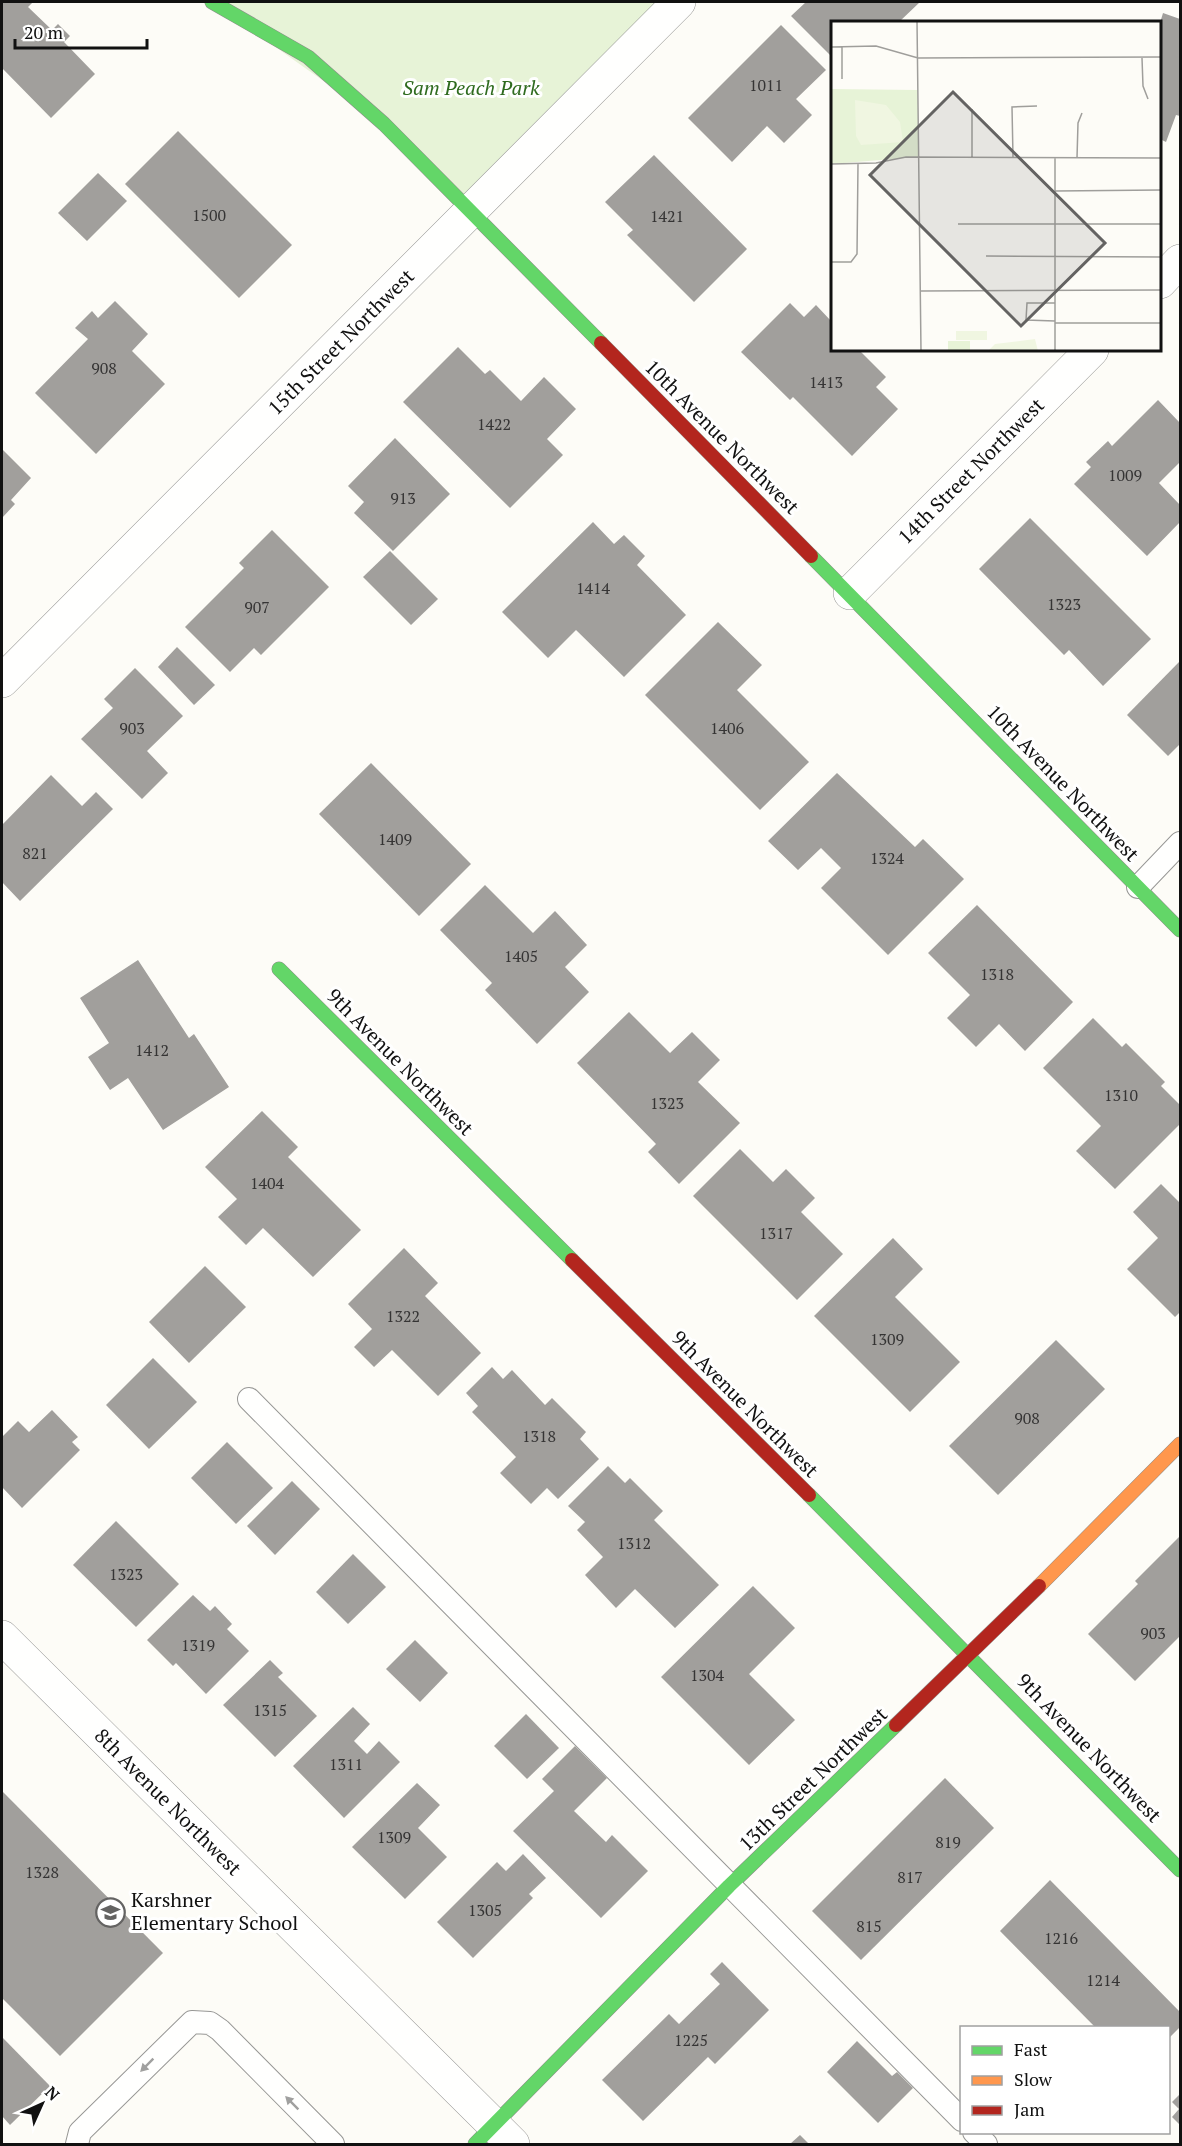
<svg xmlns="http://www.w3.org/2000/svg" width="1182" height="2146" font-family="'PT Serif',serif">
<rect width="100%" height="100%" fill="#fdfcf7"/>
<polygon fill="#e7f3d7" points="212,2 679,2 471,211 384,124"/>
<g fill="#a19f9c">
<polygon points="2,2 33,2 28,7 52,30 58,24 70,36 64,42 95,74 51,118 2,68"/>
<polygon points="806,2 920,2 899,22 832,22 832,57 791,16"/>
<polygon points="1163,13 1180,19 1180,116 1176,115 1166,142 1160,139 1160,23"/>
<polygon points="781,25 826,70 796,99 812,115 784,143 767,126 732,162 688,118"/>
<polygon points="178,131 292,245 239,298 125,184"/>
<polygon points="654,155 747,249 694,302 627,235 633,230 605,202"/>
<polygon points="98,173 127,201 87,241 58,213"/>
<polygon points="115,301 148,334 132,351 165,384 96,454 35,393 88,339 75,328 92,311 98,318"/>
<polygon points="790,303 804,317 816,305 832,322 832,350 859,350 886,377 876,387 898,409 852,456 793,397 790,400 741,352"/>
<polygon points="458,347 485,374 490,370 521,401 544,377 576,409 547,439 563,455 510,508 403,402"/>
<polygon points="1158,400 1180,423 1180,462 1159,483 1180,505 1180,522 1147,556 1074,484 1091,467 1086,462 1108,441 1112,446"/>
<polygon points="395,438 450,494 393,551 354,513 364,502 348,486"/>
<polygon points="2,449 31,478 11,500 15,504 2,518"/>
<polygon points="1030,518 1151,639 1103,686 1069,650 1064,655 979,569"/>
<polygon points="593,522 614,544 624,535 645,556 637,565 686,615 624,677 576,630 548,658 502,612"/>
<polygon points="272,530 329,587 261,655 254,648 230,672 185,627 244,568 239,563"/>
<polygon points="390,551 438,599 411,625 363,577"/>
<polygon points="718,622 762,665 737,690 809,762 760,810 645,695"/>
<polygon points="177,647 215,685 194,705 158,667"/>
<polygon points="1180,661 1180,744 1168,756 1127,715"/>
<polygon points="135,668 183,716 147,751 168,773 142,799 81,739 113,708 104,699"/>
<polygon points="371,763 471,864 419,916 319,814"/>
<polygon points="837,773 915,847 923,839 964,879 888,955 821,888 841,868 821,848 798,870 768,841"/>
<polygon points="51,775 82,806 96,792 113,809 20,901 2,882 2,825"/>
<polygon points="485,885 533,933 555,911 587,945 565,967 589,992 537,1044 485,990 492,983 440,930"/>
<polygon points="977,905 1073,1002 1025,1051 999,1024 976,1047 947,1018 970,995 928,953"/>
<polygon points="138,960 189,1038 194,1034 229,1087 163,1130 128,1078 110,1090 88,1057 109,1043 80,998"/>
<polygon points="629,1012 670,1053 692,1032 720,1060 698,1082 740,1123 679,1184 648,1152 656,1144 577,1063"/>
<polygon points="1093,1018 1122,1047 1126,1043 1165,1082 1161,1086 1180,1105 1180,1124 1115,1189 1076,1151 1101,1126 1043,1068"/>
<polygon points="262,1111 298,1147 288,1157 361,1230 313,1277 263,1228 246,1245 218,1217 237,1199 205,1167"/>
<polygon points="740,1149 773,1182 786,1169 815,1198 801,1212 843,1254 797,1300 693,1196"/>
<polygon points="1161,1184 1180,1203 1180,1312 1175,1317 1127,1269 1158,1238 1133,1212"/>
<polygon points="893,1238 923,1269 895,1297 960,1362 910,1412 814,1316"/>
<polygon points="404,1248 438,1283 425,1296 481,1353 438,1396 392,1350 374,1367 354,1347 372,1329 348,1304"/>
<polygon points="205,1266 246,1307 189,1363 149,1322"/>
<polygon points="1056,1340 1105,1389 998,1495 949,1446"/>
<polygon points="153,1358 197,1402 149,1449 106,1405"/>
<polygon points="492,1367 503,1379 512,1370 545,1405 552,1398 586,1432 580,1439 599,1459 558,1499 547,1488 531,1504 500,1473 516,1457 472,1412 478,1406 466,1393"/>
<polygon points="52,1410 78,1437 72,1442 80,1450 22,1508 2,1487 2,1437 18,1421 29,1432"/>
<polygon points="227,1442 273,1488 236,1524 191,1478"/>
<polygon points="608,1466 625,1483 630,1478 663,1511 654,1520 719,1585 675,1628 635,1589 616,1608 585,1575 603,1557 577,1530 585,1522 568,1506"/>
<polygon points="292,1481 320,1509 275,1555 247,1526"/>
<polygon points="116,1521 179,1584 136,1627 73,1565"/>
<polygon points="1180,1536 1180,1636 1135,1681 1088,1634 1138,1584 1135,1581"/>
<polygon points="353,1554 386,1587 348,1624 316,1592"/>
<polygon points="753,1586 795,1628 749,1674 795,1720 749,1765 661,1677"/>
<polygon points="193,1595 210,1611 215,1606 232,1624 227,1629 249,1651 206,1694 176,1663 173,1666 147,1640"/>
<polygon points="415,1640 448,1673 420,1702 386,1669"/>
<polygon points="270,1660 283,1673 278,1677 317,1716 275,1757 223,1705"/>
<polygon points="353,1707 370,1724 354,1741 367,1754 379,1741 400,1762 344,1818 293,1766"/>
<polygon points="526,1714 559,1748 527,1779 494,1746"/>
<polygon points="575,1746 607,1778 574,1811 606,1842 612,1835 648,1871 601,1918 513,1831 554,1791 542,1779"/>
<polygon points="945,1778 994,1828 861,1960 812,1911"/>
<polygon points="417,1783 440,1805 418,1828 447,1857 405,1899 352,1847"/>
<polygon points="2,1791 163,1953 60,2056 2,1998"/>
<polygon points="523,1854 546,1878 529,1894 533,1898 473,1958 437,1922 497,1862 506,1871"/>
<polygon points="1050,1880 1180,2012 1180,2027 1168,2039 1168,2028 1096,2028 1000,1931"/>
<polygon points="722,1962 769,2010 715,2064 708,2057 643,2121 602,2080 669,2014 679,2024 720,1984 710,1974"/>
<polygon points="2,2037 50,2086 10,2125 2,2116"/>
<polygon points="857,2041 892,2076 897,2072 913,2088 878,2123 827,2072"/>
<polygon points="1180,2094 1180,2125 1172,2117 1179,2109 1172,2102"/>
<polygon points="800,2135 809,2144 790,2144"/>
</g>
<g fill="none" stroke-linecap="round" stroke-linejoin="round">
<defs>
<g id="lane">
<polyline points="1138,887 1180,843"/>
<polyline points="249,1399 962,2120"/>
<polyline points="974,2132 986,2144"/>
<polyline points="77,2144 80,2132 192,2022 210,2023 220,2030 333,2144"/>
</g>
<g id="street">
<polyline points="1160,282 1180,261"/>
<polyline points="850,593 1092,350"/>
<polyline points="2,681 679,2"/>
<polyline points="2,1637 513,2144"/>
</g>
<g id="fast">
<polyline points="212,2 308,57 384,124 601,343"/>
<polyline points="811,556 1180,930"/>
<polyline points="279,969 572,1260"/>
<polyline points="809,1495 1180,1870"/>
<polyline points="475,2144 729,1886 896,1725"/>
</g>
<polyline id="slow" points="1039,1586 1180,1444"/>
<g id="jam">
<polyline points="601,343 811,556"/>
<polyline points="572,1260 809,1495"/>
<polyline points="896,1725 1039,1586"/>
</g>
</defs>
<use href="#lane" stroke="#979795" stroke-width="24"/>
<use href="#street" stroke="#979795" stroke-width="34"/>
<use href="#fast" stroke="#8e8d8b" stroke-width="15"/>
<use href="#slow" stroke="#8e8d8b" stroke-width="15"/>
<use href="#jam" stroke="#8e8d8b" stroke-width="15"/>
<use href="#lane" stroke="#fffffe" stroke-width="22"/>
<use href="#street" stroke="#fffffe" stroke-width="33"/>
<use href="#fast" stroke="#63d668" stroke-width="14"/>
<use href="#slow" stroke="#ff974d" stroke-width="14"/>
<use href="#jam" stroke="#b3261e" stroke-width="14"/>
</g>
<defs><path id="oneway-solid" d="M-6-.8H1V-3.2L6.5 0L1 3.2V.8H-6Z" transform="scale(1.5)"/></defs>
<g fill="#a0a09f">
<use href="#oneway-solid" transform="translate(147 2065) rotate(135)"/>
<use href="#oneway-solid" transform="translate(292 2103) rotate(-135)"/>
</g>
<defs>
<symbol id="school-ring" viewBox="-11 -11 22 22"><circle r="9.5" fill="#fff" stroke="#646362" stroke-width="1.5"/><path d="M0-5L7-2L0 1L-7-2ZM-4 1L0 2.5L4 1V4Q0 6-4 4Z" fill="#646362"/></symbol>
</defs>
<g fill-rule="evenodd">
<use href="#school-ring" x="94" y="1896" width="33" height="33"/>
</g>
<g text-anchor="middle" stroke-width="6" stroke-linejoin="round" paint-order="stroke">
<g font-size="16" fill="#353434">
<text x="766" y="91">1011</text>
<text x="209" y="221">1500</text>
<text x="667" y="222">1421</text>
<text x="104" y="374">908</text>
<text x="826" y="388">1413</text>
<text x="494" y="430">1422</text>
<text x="1125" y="481">1009</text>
<text x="403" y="504">913</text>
<text x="593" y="594">1414</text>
<text x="1064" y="610">1323</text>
<text x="257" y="613">907</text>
<text x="132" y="734">903</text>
<text x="727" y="734">1406</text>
<text x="395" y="845">1409</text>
<text x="35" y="859">821</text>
<text x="887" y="864">1324</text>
<text x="521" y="962">1405</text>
<text x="997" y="980">1318</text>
<text x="152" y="1056">1412</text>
<text x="1121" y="1101">1310</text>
<text x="667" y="1109">1323</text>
<text x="267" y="1189">1404</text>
<text x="776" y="1239">1317</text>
<text x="403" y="1322">1322</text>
<text x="887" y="1345">1309</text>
<text x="1027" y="1424">908</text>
<text x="539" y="1442">1318</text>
<text x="634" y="1549">1312</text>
<text x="126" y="1580">1323</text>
<text x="1153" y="1639">903</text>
<text x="198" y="1651">1319</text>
<text x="707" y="1681">1304</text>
<text x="270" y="1716">1315</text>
<text x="346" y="1770">1311</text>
<text x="394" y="1843">1309</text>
<text x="948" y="1848">819</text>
<text x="42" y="1878">1328</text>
<text x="910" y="1883">817</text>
<text x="485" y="1916">1305</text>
<text x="869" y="1932">815</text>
<text x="1061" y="1944">1216</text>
<text x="1103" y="1986">1214</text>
<text x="691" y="2046">1225</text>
</g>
<g font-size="20" font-style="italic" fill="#2f6b1f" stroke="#fff">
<text x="471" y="95">Sam Peach Park</text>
</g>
<g font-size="20" fill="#111" stroke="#fff">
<text transform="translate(341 342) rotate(-45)" y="7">15th Street Northwest</text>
<text transform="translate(722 437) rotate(45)" y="7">10th Avenue Northwest</text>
<text transform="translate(971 471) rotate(-45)" y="7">14th Street Northwest</text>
<text transform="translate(1063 783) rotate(46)" y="7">10th Avenue Northwest</text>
<text transform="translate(400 1062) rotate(45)" y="7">9th Avenue Northwest</text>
<text transform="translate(745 1404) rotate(45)" y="7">9th Avenue Northwest</text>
<text transform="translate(1089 1748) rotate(46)" y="7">9th Avenue Northwest</text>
<text transform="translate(813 1779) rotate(-44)" y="7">13th Street Northwest</text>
<text transform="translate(168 1802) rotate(45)" y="7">8th Avenue Northwest</text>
</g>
<g font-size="20" fill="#111" stroke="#fff" text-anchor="start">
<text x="131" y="1907">Karshner<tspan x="131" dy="23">Elementary School</tspan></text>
</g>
</g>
<g transform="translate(831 21)">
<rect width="330" height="330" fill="#fdfcf7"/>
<path d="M 0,68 L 87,69 L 87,136 L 0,143 ZM 117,320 L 139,320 L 139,330 L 117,330 Z" fill="#e7f3d7"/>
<path d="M 24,79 L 55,84 L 69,101 L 72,121 L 30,124 L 25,115 ZM 125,310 L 156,310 L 156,319 L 125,319 ZM 204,318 L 207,330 L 157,330 L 164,323 Z" fill="#f0f6e1"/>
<path fill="none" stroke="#9f9e9b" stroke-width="1.5" d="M 86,0 L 90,330M 0,26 L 45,25 L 87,37 L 330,36M 11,26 L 11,58M 311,37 L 312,65 L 317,78M 141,88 L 141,136M 182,136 L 181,86 L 206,85M 224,137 L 224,330M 246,137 L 247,102 L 251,92M 0,143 L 45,142 L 75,136 L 330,137M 224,170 L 330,169M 127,203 L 330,203M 155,235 L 330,236M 0,241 L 20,241 L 26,233 L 27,143M 90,270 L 330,269M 224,282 L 196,282 L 195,299 L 224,300M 224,302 L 330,302"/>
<path fill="#646362" fill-opacity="0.15" stroke="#646362" stroke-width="3" d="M 122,71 L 274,222 L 190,305 L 39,154 Z"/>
<rect width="330" height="330" fill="none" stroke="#111" stroke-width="3"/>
</g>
<rect width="1182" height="2146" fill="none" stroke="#111111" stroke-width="6"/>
<rect x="960" y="2026" width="210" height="108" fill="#ffffff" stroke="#a0a0a0" stroke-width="1.5"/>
<rect x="972" y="2046" width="30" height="9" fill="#63d668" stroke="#a0a0a0" stroke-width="1.5"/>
<text x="1014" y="2056" font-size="18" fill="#111111">Fast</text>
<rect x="972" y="2076" width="30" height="9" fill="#ff974d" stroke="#a0a0a0" stroke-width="1.5"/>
<text x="1014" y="2086" font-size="18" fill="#111111">Slow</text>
<rect x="972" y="2106" width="30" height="9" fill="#b3261e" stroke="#a0a0a0" stroke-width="1.5"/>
<text x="1014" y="2116" font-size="18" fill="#111111">Jam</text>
<g transform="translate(42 2104) rotate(45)" stroke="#ffffff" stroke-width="4.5" paint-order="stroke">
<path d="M0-4.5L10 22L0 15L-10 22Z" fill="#111111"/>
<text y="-9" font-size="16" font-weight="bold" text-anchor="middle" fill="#111111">N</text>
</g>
<path d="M15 39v9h132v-9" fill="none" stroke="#111111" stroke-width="3"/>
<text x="24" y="39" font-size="18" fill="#111111" stroke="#ffffff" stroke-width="4.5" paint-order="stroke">20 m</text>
</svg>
